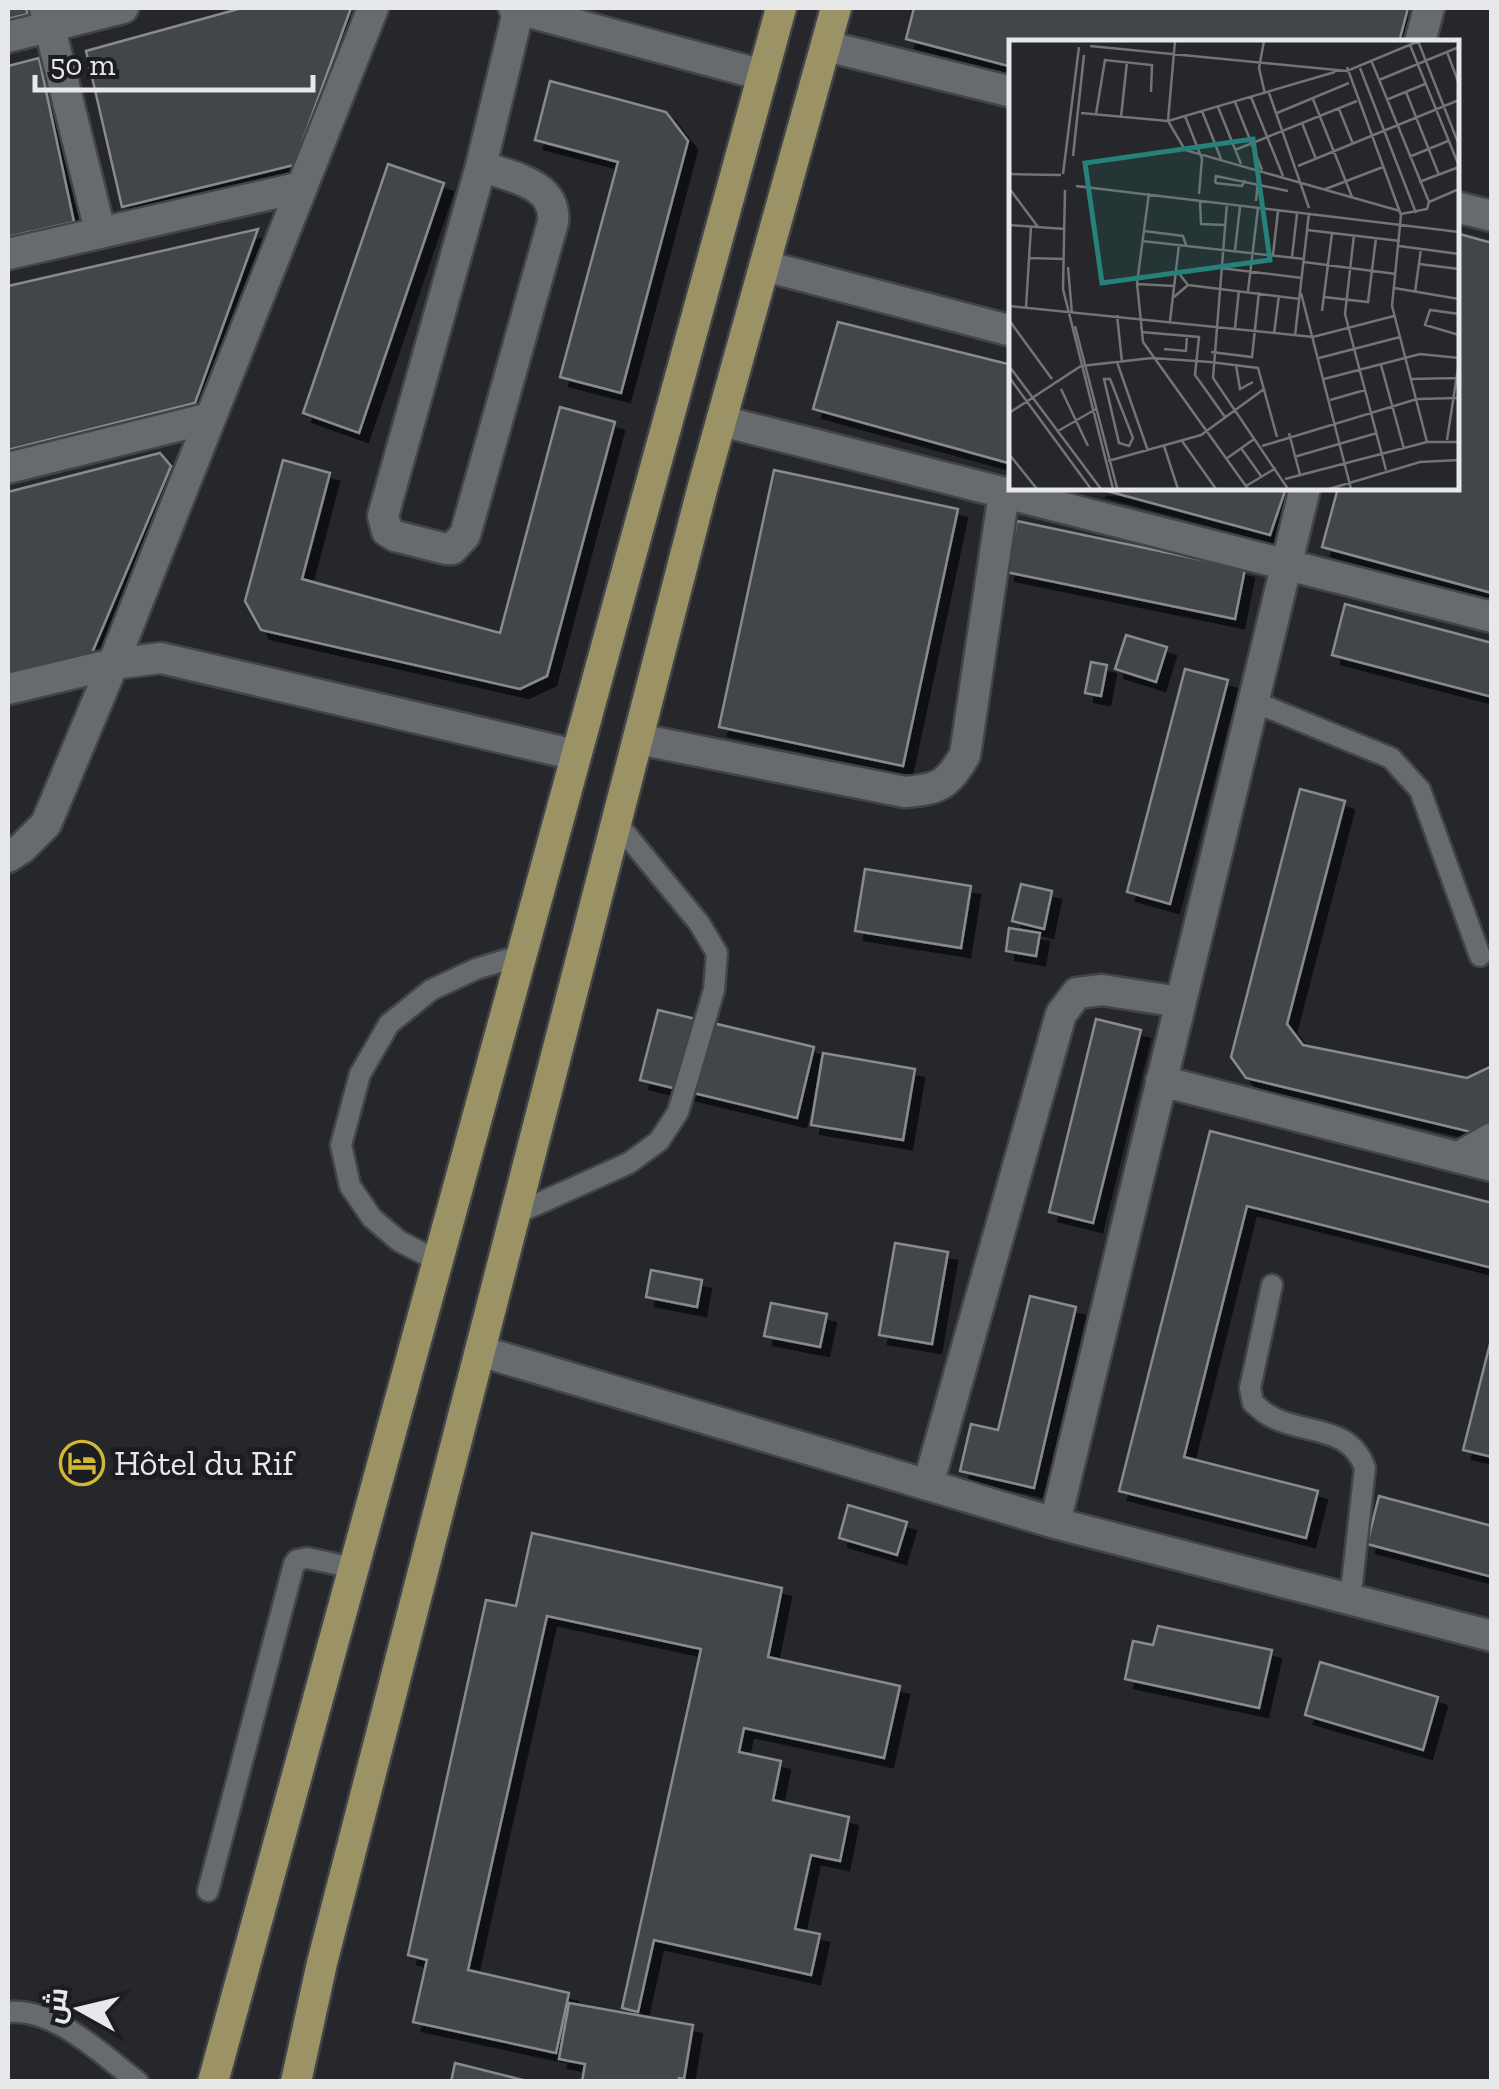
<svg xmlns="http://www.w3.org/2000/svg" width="1499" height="2089" font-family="'Zilla Slab',Cairo,serif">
<defs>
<filter id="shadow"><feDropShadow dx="9" dy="9" stdDeviation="0" flood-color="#0009"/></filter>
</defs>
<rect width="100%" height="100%" fill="#25272a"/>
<g fill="#424548" stroke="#888a8e" stroke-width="2.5" filter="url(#shadow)">
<polygon points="8,8 26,8 28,14 8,19"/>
<polygon points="242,8 351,8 294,165 122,207 86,51"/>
<polygon points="914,8 1408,8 1399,42 1012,42 1012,67 906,39"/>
<polygon points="39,58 74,222 8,237 8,66"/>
<polygon points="550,81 666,112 688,141 621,393 560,377 618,162 535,140"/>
<polygon points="388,164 444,183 359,433 303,413"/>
<polygon points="258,229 195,403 8,450 8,286"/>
<polygon points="1456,233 1492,243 1492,593 1322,547 1338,488 1456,488"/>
<polygon points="838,322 1012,365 1012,464 813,409"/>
<polygon points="560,407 615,422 547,676 520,689 261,630 245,601 283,460 330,473 302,579 500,633"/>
<polygon points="160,453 171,466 92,653 8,673 8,492"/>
<polygon points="774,470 958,509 903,766 719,727"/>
<polygon points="1096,488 1286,488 1270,535"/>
<polygon points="1017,521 1245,569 1235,619 1006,572"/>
<polygon points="1345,604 1492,643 1492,697 1332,655"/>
<polygon points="1126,635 1167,647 1156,682 1115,669"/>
<polygon points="1091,662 1107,665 1101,696 1085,693"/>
<polygon points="1185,669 1228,680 1170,904 1127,892"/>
<polygon points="1300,789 1345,801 1287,1024 1303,1045 1467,1078 1492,1066 1492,1121 1471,1132 1246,1078 1231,1057"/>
<polygon points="865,869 971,886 961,948 855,931"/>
<polygon points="1021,884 1052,891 1044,929 1012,921"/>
<polygon points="1009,928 1040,933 1036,956 1006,951"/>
<polygon points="658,1010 814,1047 797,1118 640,1080"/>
<polygon points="1096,1019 1141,1030 1093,1223 1049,1212"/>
<polygon points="823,1053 915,1069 903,1140 811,1125"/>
<polygon points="1210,1131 1492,1203 1492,1268 1247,1206 1184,1457 1318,1491 1306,1538 1119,1491"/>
<polygon points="895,1243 948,1252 932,1344 879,1335"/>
<polygon points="651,1270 702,1280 697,1307 646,1297"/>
<polygon points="1030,1296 1076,1307 1034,1488 960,1471 971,1424 998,1430"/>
<polygon points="771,1303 827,1314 820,1347 764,1336"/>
<polygon points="1492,1336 1492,1457 1463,1450"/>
<polygon points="1379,1496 1492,1526 1492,1577 1367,1544"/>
<polygon points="848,1505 907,1522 897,1555 839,1538"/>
<polygon points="532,1533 782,1588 768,1657 900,1686 884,1758 744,1728 739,1752 781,1761 773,1800 849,1817 840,1861 811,1855 795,1929 820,1934 811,1975 654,1940 638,2012 622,2008 701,1649 547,1616 468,1970 569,1993 556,2053 413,2022 427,1960 408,1955 486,1600 516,1606"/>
<polygon points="1158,1626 1272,1650 1259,1708 1125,1679 1133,1641 1153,1645"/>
<polygon points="1320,1662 1438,1697 1423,1750 1305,1715"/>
<polygon points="569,2003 693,2025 684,2079 679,2078 678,2082 582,2082 585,2064 559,2059"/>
<polygon points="455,2063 531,2082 451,2082"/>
</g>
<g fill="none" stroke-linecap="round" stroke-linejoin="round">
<defs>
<g id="lane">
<polyline points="1252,701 1391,758 1420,790 1480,956"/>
<polyline points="515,1214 629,1163 659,1141 678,1112 714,990 717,953 699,923 616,822"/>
<polyline points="438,1261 399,1241 372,1218 350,1186 341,1145 360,1074 389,1024 431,990 476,969 522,955"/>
<path d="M 1272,1285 L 1250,1388 L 1253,1403 C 1258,1407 1265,1414 1272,1417 C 1306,1435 1350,1425 1365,1468 L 1350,1601"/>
<polyline points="208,1891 294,1564 297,1560 307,1558 354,1568"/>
<path d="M 8,2012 C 56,2008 101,2054 138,2082"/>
</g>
<g id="street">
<polyline points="45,8 100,231"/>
<polyline points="514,8 763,75"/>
<polyline points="8,37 123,8"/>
<polyline points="1420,42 1429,8"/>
<polyline points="826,46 1012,92"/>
<path d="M 481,166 C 510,177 557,183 553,222 L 465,535 L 452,549 L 446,549 L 395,536 L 387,531 L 383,516 L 481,166 L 519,8"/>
<polyline points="1456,207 1492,216"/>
<polyline points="8,254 302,187"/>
<polyline points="765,266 1012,331"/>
<polyline points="722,421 1492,617"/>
<polyline points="8,468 210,418"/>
<polyline points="8,689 113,664 161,658 576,755"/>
<path d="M 638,739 L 905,792 C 940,789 947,785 965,755 L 1004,493"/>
<polyline points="8,857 22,848 46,824 113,664 373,8"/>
<polyline points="1161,1081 1492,1166"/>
<polyline points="1459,1157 1492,1138"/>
<polyline points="480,1351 1055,1523 1492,1636"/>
<polyline points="928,1485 1061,1014 1077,993 1102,990 1180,1002"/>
<polyline points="1055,1523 1305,488"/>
</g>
<g id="primary">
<polyline points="213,2082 781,8"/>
<polyline points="296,2082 322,1963 703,486 836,8"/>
</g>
</defs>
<use href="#lane" stroke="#424447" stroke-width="25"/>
<use href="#street" stroke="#424447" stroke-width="35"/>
<use href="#primary" stroke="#424447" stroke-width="35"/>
<use href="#lane" stroke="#686b6e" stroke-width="20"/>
<use href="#street" stroke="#686b6e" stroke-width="30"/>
<use href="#primary" stroke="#9b9366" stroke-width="30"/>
</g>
<defs>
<symbol id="hotel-ring" viewBox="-11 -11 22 22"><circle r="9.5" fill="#1c1d20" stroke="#d1b736" stroke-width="1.5"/><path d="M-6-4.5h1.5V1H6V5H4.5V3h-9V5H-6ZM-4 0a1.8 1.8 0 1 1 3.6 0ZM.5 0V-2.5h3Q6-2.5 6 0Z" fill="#d1b736"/></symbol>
</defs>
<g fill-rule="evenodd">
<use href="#hotel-ring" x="57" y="1438" width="50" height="50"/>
</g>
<g text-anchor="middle" stroke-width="10" stroke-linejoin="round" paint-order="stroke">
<g font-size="35" fill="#e7e8ea" stroke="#1c1d20" text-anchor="start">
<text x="114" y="1475">Hôtel du Rif</text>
</g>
</g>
<g transform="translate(1009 40)">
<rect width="450" height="450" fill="#25272a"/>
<path fill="none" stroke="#737477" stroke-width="2.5" d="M 166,1 L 159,81 L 176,110 L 391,171M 255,1 L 250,28 L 256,54M 409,1 L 450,105M 401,5 L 450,126M 81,6 L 338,31 L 410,1M 438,12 L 450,44M 362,20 L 420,162M 338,27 L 392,175 L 383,266 L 418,402M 351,28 L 407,173M 370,40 L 450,7M 397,52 L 430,135M 260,53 L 300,168M 242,57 L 274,136M 304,59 L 343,157M 377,60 L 416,44M 226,62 L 253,130M 209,67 L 232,124M 330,69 L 344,104M 193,71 L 212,119M 72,73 L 159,81 L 326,32M 268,73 L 340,43M 87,74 L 96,20 L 143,25 L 142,52M 176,76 L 193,119 L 190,154M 112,77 L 118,22M 293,83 L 307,119M 226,110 L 348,61M 64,116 L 75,15M 400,117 L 439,101M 289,126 L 450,60M 0,134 L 52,135M 54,134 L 70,7M 410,142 L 450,127M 206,143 L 207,136 L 279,151M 206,143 L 233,146 L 236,140M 67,146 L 450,192M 0,148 L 29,187M 56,150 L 54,249 L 104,449M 314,150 L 374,127M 140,153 L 128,243 L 134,302 L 239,449M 191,160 L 192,184 L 216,185M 247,161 L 250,130M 218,163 L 204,338 L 279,449M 392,174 L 418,169 L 420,162 L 450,149M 0,185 L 56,189M 298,190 L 391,201M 135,191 L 174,196 L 177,205M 345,195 L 336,274 L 377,430M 133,201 L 295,219M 390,206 L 450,214M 226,210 L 231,167M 264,215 L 269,171M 283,217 L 288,174M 20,218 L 55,219M 295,222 L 387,234M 410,224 L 450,229M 59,227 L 63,274M 211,228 L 293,238M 128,244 L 165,246M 179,245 L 291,259M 385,248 L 450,259M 239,251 L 249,168M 406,252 L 412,209M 292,253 L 342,449M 165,257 L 179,245 L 168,231M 315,257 L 359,262 L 367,198M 0,266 L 304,297 L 385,276M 17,267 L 22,187M 313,271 L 323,193M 450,274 L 421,270 L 416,285 L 450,295M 108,275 L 113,322M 0,280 L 43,339M 161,281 L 170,205M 66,286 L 108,448M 226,288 L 230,250M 132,292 L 190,297 L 186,335 L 216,377M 265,294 L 270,255M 286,296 L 300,173M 155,309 L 177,311 L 178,295M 202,312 L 243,317 L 250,252M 310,318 L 391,297M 108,322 L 139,411M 227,325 L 231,349 L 244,342M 372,325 L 395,409M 0,326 L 92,449M 0,337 L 82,449M 95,339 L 101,339 L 124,398 L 120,406 L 110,403 ZM 315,339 L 411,314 L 450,318M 402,339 L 447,338M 52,349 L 79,406M 321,360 L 356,350M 0,373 L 72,326 L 143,318 L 201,322 L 249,328 L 268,397M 49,391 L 87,369M 280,393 L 291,435M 438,400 L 450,322M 173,401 L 207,449M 155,406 L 169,449M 253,406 L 408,359 L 450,358M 232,408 L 252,436M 0,414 L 28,449M 285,417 L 368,393M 217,419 L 245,399M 99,421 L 192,395 L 255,349M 276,439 L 418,402 L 450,402M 237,446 L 267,428M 320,449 L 411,422 L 450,420"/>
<path fill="#25817a" fill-opacity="0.15" stroke="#25817a" stroke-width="5" d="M 244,99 L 261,220 L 93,243 L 76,123 Z"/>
<rect width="450" height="450" fill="none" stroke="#e7e8ea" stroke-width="5"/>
</g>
<rect width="1499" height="2089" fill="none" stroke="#e7e8ea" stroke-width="20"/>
<g transform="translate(80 2009) rotate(278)" stroke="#1c1d20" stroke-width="8" paint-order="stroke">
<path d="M0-8L18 38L0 25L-18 38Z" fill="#e7e8ea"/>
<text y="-15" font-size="28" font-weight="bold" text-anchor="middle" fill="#e7e8ea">ش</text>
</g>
<path d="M35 75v15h278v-15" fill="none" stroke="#e7e8ea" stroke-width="5"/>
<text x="50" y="75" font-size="30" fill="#e7e8ea" stroke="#1c1d20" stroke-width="8" paint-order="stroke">50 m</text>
</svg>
